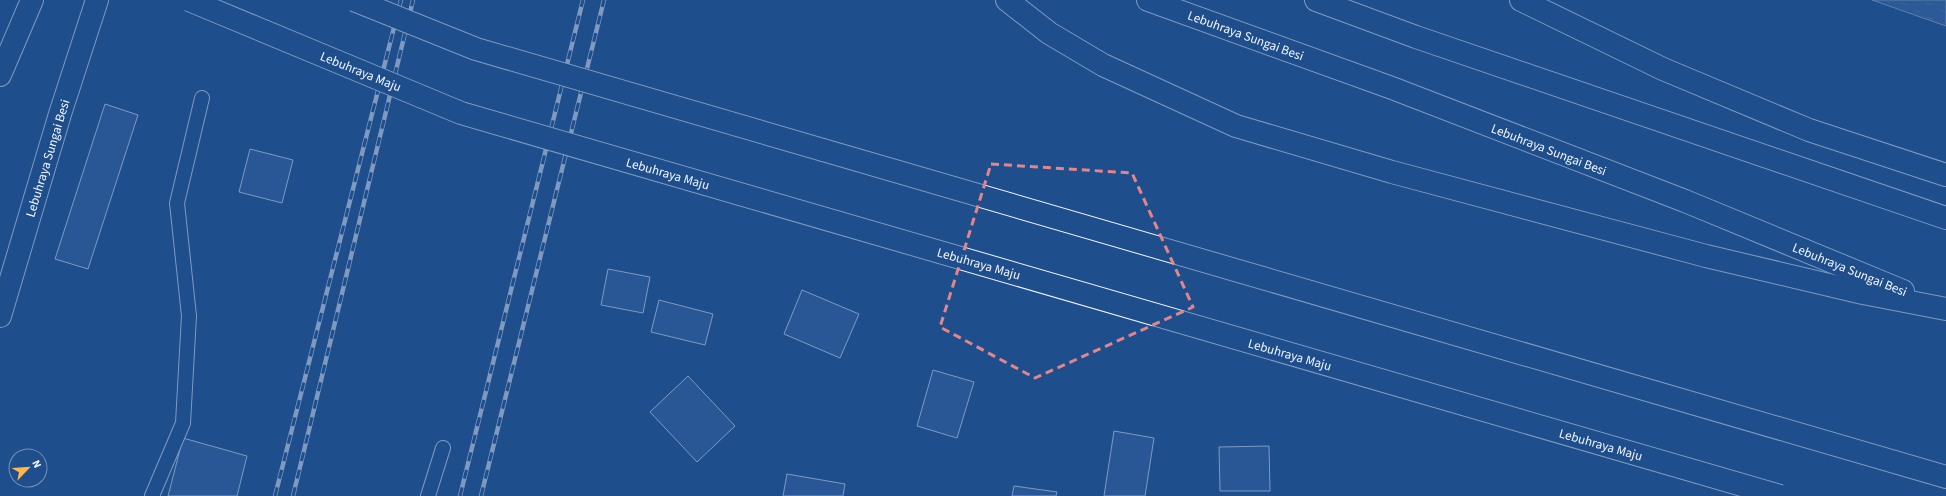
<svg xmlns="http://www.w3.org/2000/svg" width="1946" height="496" font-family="'Source Sans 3',sans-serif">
<defs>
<pattern id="water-ripples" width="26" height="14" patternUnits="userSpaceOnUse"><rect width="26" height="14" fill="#3b69a3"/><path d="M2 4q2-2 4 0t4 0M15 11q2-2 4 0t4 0" fill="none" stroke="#587fb1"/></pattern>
</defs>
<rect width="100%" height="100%" fill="#1f4e8c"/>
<polygon fill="url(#water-ripples)" stroke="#a8bbd7" points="1872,0 1946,0 1946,26"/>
<g fill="#3563a3" stroke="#f2f6ff">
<polygon points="105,104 138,115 88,269 55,259"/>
<polygon points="250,149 293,160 282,203 239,192"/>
<polygon points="608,269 650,277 643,313 601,305"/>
<polygon points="802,290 859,314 840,358 784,334"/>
<polygon points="659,300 713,314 705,345 651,332"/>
<polygon points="933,370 974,382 957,438 917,426"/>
<polygon points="688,376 735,426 697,462 650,412"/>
<polygon points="1114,431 1154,438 1145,496 1104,496"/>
<polygon points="183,438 247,456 237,496 168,496"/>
<polygon points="1269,446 1270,491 1220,491 1219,447"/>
<polygon points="787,474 845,484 843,496 783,496"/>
<polygon points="1014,486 1057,492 1056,496 1012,496"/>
</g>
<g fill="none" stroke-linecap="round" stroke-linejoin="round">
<defs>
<g id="lane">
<polyline points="152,496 183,423 189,316 177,203 202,98"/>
<polyline points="428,496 443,448"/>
</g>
<g id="highway">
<polyline points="1007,0 1049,33 1103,65 1236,126 1392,172 1706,256 1863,293 1946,309"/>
<polyline points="1148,0 1392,88 1685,201 1903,291"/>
<polyline points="1316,0 1416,37 1946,218"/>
<polyline points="1521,0 1663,69 1809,130 1946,175"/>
<polyline points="0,75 32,0"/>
<polyline points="823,150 1946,477"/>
<polyline points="0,316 60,114 97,0"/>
</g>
</defs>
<use href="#lane" stroke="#f2f6ff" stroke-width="16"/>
<use href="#highway" stroke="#f2f6ff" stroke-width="24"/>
<use href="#lane" stroke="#1f4e8c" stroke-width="14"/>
<use href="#highway" stroke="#1f4e8c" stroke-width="22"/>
<defs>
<g id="rail">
<polyline points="275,496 401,0"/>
<polyline points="293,496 413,0"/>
<polyline points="460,496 583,0"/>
<polyline points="481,496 604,0"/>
</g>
</defs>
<use href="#rail" stroke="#f2f6ff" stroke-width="4.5"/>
<use href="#rail" stroke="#1f4e8c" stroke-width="3" stroke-dasharray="9" stroke-linecap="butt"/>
<defs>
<g id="highway-bridge">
<polyline points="189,0 461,113 1780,496"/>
<polyline points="354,0 476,49 823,150"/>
</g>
</defs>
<use href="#highway-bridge" stroke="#f2f6ff" stroke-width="24" stroke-linecap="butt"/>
<use href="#highway-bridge" stroke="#1f4e8c" stroke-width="22"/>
</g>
<path d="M0 0H1946V496H0ZM 991,164 L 1132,173 L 1193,307 L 1035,378 L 940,327 Z" fill="#1f4e8c" fill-opacity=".55" fill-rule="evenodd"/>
<path fill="none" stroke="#e38589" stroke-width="3" stroke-dasharray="8 5" stroke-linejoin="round" d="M 991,164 L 1132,173 L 1193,307 L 1035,378 L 940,327 Z"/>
<g text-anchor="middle" stroke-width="3" stroke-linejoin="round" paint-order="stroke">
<g font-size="13" fill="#f2f6ff" stroke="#1f4e8c">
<text transform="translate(1246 35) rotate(20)" y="5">Lebuhraya Sungai Besi</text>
<text transform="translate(361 71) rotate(22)" y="5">Lebuhraya Maju</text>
<text transform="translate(1549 149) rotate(21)" y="5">Lebuhraya Sungai Besi</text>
<text transform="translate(47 158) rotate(-73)" y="5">Lebuhraya Sungai Besi</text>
<text transform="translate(668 173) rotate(16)" y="5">Lebuhraya Maju</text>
<text transform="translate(979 263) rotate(16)" y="5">Lebuhraya Maju</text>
<text transform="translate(1850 269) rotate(22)" y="5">Lebuhraya Sungai Besi</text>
<text transform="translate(1290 354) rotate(16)" y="5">Lebuhraya Maju</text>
<text transform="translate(1601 444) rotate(16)" y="5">Lebuhraya Maju</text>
</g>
</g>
<g transform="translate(28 468) rotate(65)"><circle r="19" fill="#1f4e8c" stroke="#7391ba"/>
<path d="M0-3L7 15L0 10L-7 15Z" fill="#ffb74d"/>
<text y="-6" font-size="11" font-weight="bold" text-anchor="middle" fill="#f2f6ff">N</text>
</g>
</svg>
